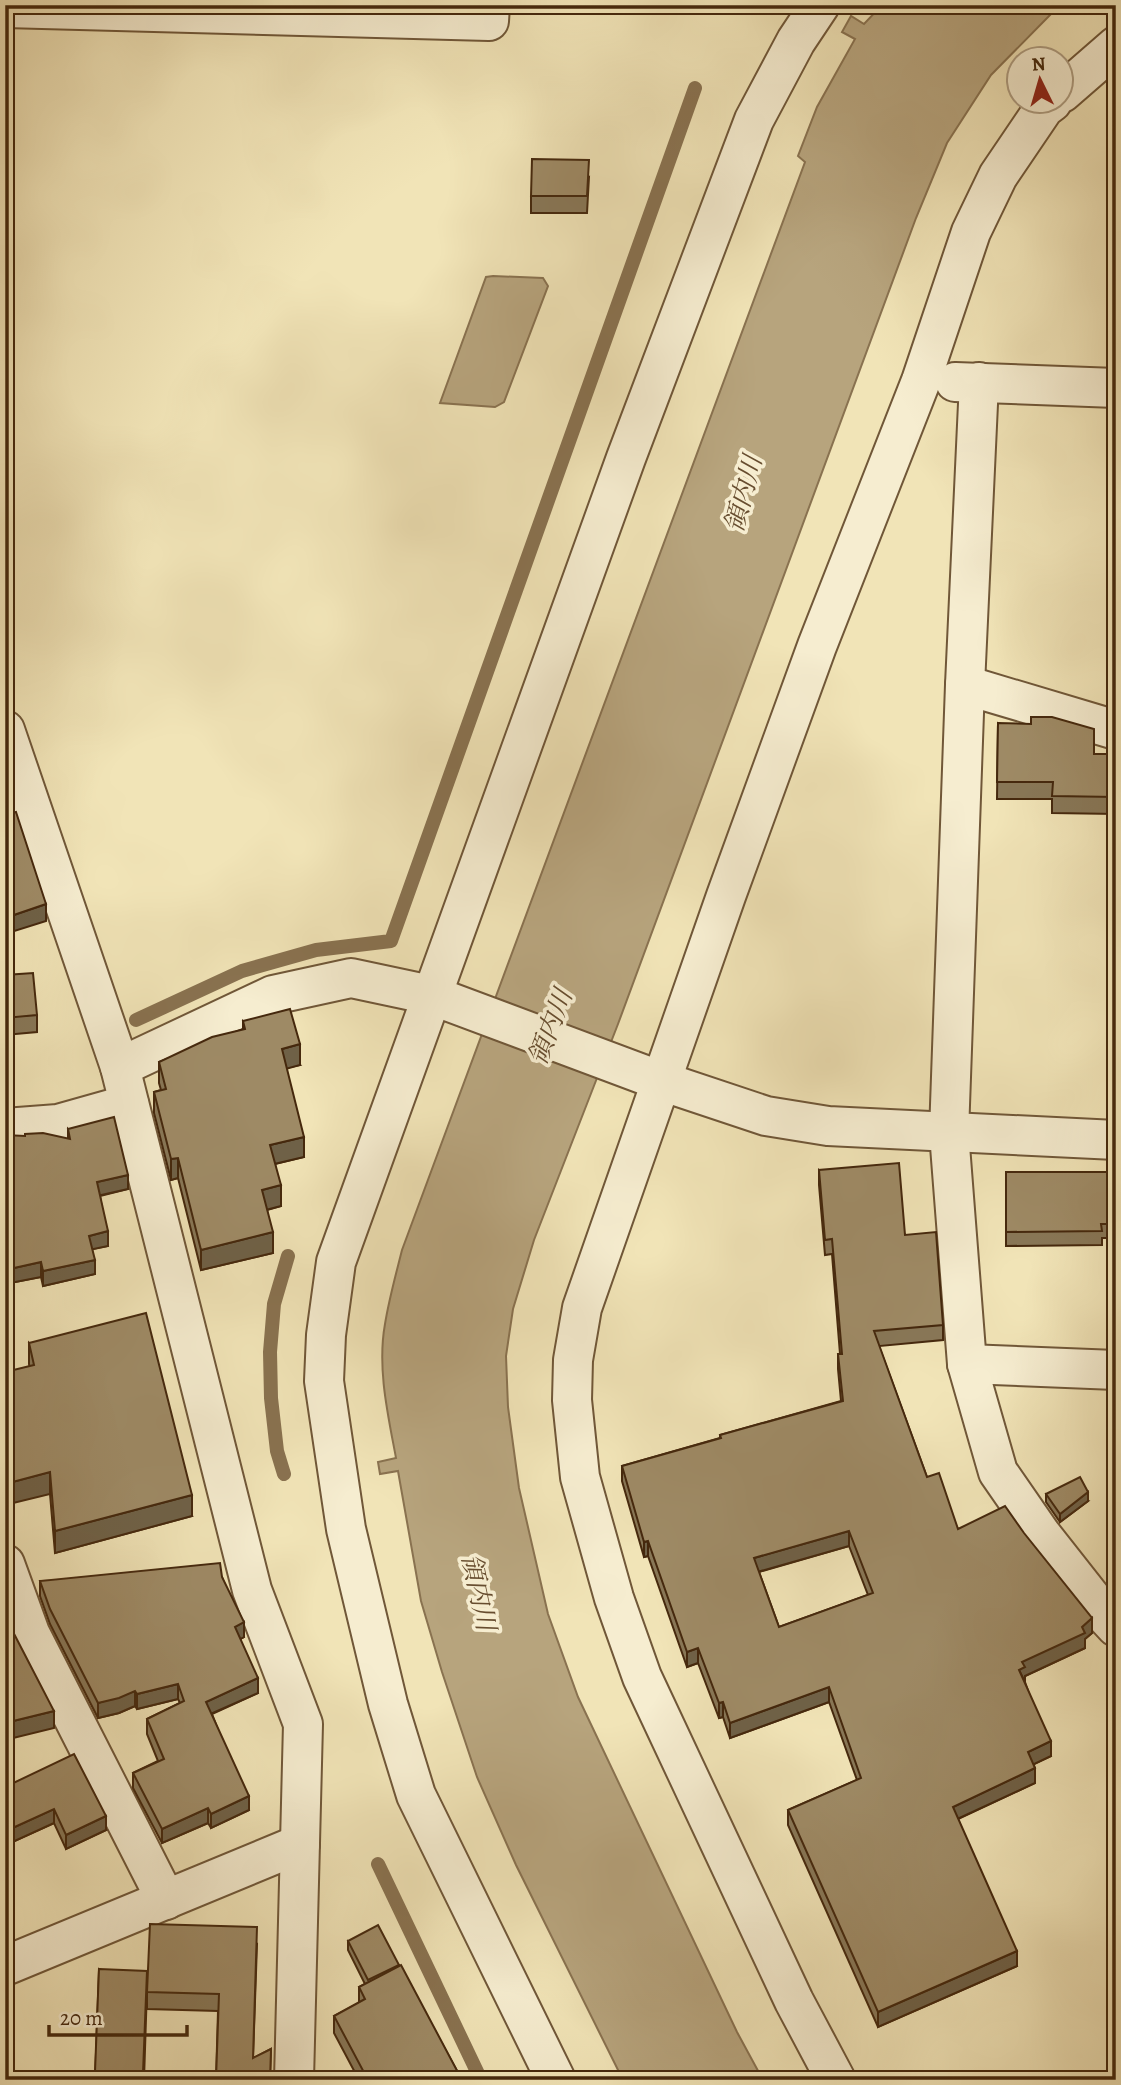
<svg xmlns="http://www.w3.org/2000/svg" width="1121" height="2085" font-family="Alegreya,'Noto Serif JP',serif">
<rect width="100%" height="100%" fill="#f1e4b7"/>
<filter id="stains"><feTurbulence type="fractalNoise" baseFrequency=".00286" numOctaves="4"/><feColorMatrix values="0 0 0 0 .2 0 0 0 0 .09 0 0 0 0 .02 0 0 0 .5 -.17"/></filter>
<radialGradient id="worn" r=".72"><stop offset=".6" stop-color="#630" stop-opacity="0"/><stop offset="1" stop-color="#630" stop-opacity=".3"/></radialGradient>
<g fill="#b7a47d" stroke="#897250" stroke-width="2">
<path d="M 882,5 L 1063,5 L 1051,14 L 991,75 L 947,143 L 916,218 L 618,1024 L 534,1240 L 513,1309 L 506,1356 L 508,1407 L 519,1488 L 548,1614 L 578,1697 L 737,2032 L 763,2080 L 623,2080 L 516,1865 L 477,1777 L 442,1672 L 421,1601 L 398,1471 L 380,1474 L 378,1462 L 396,1458 C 388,1415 377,1368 385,1324 C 389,1299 396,1274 402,1250 L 805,162 L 798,156 L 817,107 L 855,39 L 842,32 L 851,16 L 864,24 Z"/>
<polygon points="493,276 543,278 548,286 504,402 495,407 440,403 486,277"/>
</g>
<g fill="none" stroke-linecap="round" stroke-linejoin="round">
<g stroke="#897250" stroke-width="14">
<polyline points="136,1020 242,971 316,950 391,941 695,88"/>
<polyline points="284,1474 277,1451 271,1398 270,1352 274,1304 288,1256"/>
<polyline points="378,1864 481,2080"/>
</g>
<defs>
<g id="minor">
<polyline points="5,8 489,21 490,5"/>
<polyline points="1062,93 1116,46"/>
<polyline points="955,382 1116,388"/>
<polyline points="979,382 965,685 949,1133 967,1364 998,1472 1041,1534 1104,1614 1116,1627"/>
<polyline points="965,685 1116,730"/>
<polyline points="5,730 120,1067 252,1590 303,1724 294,2080"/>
<polyline points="120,1067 273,995 351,978 431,995 661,1081 766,1116 828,1126 1116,1140"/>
<polyline points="5,1128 58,1124 129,1104"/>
<polyline points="967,1364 1116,1370"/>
<polyline points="5,1564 30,1633 166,1900"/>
<polyline points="5,1966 300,1844"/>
<polyline points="556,2080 416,1795 388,1704 346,1529 324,1381 326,1335 336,1262 626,458 754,120 796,41 820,5"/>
<polyline points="836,2080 794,2001 642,1677 614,1598 580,1477 572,1400 573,1360 582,1308 726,896 817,646 921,381 971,232 998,176 1044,108 1052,102"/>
</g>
</defs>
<use href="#minor" stroke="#705738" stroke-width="42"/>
<use href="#minor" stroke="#f6edd0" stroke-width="38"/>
</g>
<g fill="#887757" stroke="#45280d" stroke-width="2" fill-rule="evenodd">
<polygon points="589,177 587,213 531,213 531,196"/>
<polygon points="998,723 1094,754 1116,754 1116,814 1052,813 1052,799 997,799"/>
<polygon points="1116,847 1116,913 1115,913"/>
<polygon points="5,975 37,1015 37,1032 5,1035"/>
<polygon points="243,1021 300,1065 286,1068 304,1157 275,1164 281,1206 267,1210 273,1253 201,1270 178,1178 171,1180 154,1113 154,1092 161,1090 159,1083 159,1062 243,1029"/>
<polygon points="68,1129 128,1189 100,1196 108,1246 92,1249 95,1274 43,1286 41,1277 5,1284 68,1139"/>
<polygon points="1116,1161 1116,1238 1102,1238 1102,1245 1006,1246 1006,1172 1110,1172"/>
<path d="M 819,1170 L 905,1235 L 943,1325 L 943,1340 L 879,1346 L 927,1477 L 958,1529 L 1092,1633 L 1085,1639 L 1085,1648 L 1025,1676 L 1025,1682 L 1051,1756 L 1034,1764 L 1035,1783 L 958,1819 L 1017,1966 L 878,2027 L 788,1825 L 788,1810 L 857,1780 L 829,1702 L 730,1738 L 723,1717 L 719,1718 L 698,1663 L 687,1667 L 648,1556 L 644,1557 L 622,1481 L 622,1466 L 720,1438 L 720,1435 L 841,1401 L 838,1369 L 838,1354 L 840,1354 L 832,1254 L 825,1255 L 819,1185 ZM 849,1546 L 868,1595 L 779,1627 L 759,1572 Z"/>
<polygon points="29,1343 192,1516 55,1553 50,1494 29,1364"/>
<polygon points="1046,1494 1088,1501 1060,1522 1046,1502"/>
<polygon points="222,1577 244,1637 240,1639 258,1693 212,1714 249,1810 211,1828 208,1823 162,1843 133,1788 133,1773 158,1761 147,1734 147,1719 180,1703 178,1699 137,1709 135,1706 119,1713 98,1718 50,1624 40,1596 40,1581"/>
<polygon points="5,1787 106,1830 66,1849 54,1823 6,1845 5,1843"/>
<polygon points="348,1941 399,1965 462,2080 359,2080 334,2033 334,2016 359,2003 359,1987 365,1984 348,1950"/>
<polygon points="257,1944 253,2058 271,2049 270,2080 216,2080 218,2011 147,2009 147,1992"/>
<polygon points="99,1969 147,1988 144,2080 95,2080"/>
</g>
<g fill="#6f6147" stroke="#45280d" stroke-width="2">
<polygon points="46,904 46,921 5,934 5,918"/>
<polygon points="300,1044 300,1065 282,1070 282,1049"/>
<polygon points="304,1137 304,1157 270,1165 270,1145"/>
<polygon points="178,1158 178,1178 171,1180 171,1159"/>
<polygon points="128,1175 128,1189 97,1196 97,1182"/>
<polygon points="281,1185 281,1206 262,1211 262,1190"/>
<polygon points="108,1231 108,1246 89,1250 89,1236"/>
<polygon points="273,1232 273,1253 201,1270 201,1250"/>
<polygon points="95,1260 95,1274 43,1286 43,1271"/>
<polygon points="41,1262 41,1277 5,1284 5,1270"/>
<polygon points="50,1472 50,1494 5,1505 5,1484"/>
<polygon points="1088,1492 1088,1501 1060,1522 1060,1514"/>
<polygon points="192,1495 192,1516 55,1553 55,1531"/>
<polygon points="849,1531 849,1546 754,1573 754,1558"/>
<polygon points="648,1541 648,1556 644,1557 644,1542"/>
<polygon points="1092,1618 1092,1633 1085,1639 1085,1648 1025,1676 1025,1682 1019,1670 1022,1662 1082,1627"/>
<polygon points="244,1622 244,1637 235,1642 235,1627"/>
<polygon points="698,1648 698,1663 687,1667 687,1652"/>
<polygon points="258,1678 258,1693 206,1716 206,1702"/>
<polygon points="178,1684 178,1699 137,1709 137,1694"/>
<polygon points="829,1687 829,1702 730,1738 730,1723"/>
<polygon points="135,1691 135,1706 119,1713 98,1718 98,1703"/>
<polygon points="723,1702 723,1717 719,1718 719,1703"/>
<polygon points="54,1711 54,1728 5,1740 5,1723"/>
<polygon points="1051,1741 1051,1756 1028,1767 1028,1752"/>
<polygon points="1035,1768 1035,1783 953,1821 953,1807"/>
<polygon points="249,1796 249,1810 211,1828 211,1814"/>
<polygon points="208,1808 208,1823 162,1843 162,1829"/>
<polygon points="54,1809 54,1823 6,1845 6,1831"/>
<polygon points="106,1816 106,1830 66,1849 66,1835"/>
<polygon points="1017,1951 1017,1966 878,2027 878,2012"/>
</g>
<g fill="#9e8a65" stroke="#45280d" stroke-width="2" fill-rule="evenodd">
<polygon points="532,159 589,160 587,196 531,196"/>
<polygon points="1031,717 1052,717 1094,729 1094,754 1116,754 1116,797 1052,796 1053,782 997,782 998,723 1031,724"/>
<polygon points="16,812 46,904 5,918 5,815"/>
<polygon points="1116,847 1116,896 1115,896"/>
<polygon points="33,973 37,1015 5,1018 5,975"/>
<polygon points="290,1009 300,1044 282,1049 304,1137 270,1145 281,1185 262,1190 273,1232 201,1250 178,1158 171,1159 154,1092 166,1089 159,1062 212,1037 245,1029 243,1021"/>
<polygon points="114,1117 128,1175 97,1182 108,1231 89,1236 95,1260 43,1271 41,1262 5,1270 5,1135 25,1136 25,1134 43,1133 70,1139 68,1129"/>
<polygon points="1110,1161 1116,1161 1116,1224 1101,1224 1102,1231 1006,1232 1006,1172 1110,1172"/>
<path d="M 899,1163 L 905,1235 L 936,1232 L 943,1325 L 874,1331 L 927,1477 L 939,1473 L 958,1529 L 1005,1506 L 1024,1533 L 1092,1618 L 1082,1627 L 1085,1633 L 1022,1662 L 1025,1667 L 1019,1670 L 1051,1741 L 1028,1752 L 1035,1768 L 953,1807 L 1017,1951 L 878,2012 L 788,1810 L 861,1778 L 829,1687 L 730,1723 L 723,1702 L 719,1703 L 698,1648 L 687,1652 L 648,1541 L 644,1542 L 622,1466 L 721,1438 L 720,1435 L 843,1401 L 838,1354 L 842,1354 L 832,1239 L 825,1240 L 819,1170 ZM 849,1531 L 873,1593 L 779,1627 L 754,1558 Z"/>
<polygon points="146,1313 192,1495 55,1531 50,1472 5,1484 5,1372 34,1365 29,1343"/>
<polygon points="1080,1477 1088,1492 1060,1514 1046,1494"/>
<polygon points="220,1563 222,1577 244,1622 235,1627 258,1678 206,1702 249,1796 211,1814 208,1808 162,1829 133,1773 164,1759 147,1719 184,1701 178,1684 137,1694 135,1691 119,1698 98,1703 50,1609 40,1581"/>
<polygon points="5,1611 10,1626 54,1711 5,1723"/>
<polygon points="74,1754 106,1816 66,1835 54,1809 6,1831 5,1829 5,1787"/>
<polygon points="150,1924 257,1927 253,2058 271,2049 270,2080 216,2080 219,1994 147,1992"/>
<polygon points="378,1925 399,1965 368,1980 348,1941"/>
<polygon points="401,1965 462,2080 368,2080 334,2016 365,1999 359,1987"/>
<polygon points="99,1969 147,1971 143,2073 95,2072"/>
</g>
<g text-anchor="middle" stroke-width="7" stroke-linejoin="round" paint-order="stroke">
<g font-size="26" font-style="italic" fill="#674d2f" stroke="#f6edd0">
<text transform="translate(743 494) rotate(-75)" y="9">領内川</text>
<text transform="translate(550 1027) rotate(-69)" y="9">領内川</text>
<text transform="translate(479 1592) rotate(78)" y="9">領内川</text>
</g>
</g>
<rect width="1121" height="2085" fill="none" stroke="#f1e4b7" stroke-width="28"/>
<rect x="7" y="7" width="1107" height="2071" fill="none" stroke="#45280d" stroke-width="3.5"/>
<rect x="14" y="14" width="1093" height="2057" fill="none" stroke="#45280d" stroke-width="2"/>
<g transform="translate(1040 80) rotate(355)"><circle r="33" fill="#f6edd0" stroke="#af9e82" stroke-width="2"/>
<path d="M0-5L12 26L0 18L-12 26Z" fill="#8f2418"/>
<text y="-10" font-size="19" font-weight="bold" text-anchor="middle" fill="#45280d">N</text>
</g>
<path d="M49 2025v10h138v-10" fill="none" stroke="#45280d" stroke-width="3.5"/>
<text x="60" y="2025" font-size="21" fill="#45280d" stroke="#f6edd0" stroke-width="5" paint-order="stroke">20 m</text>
<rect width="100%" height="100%" filter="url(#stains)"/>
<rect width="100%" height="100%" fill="url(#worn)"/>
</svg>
